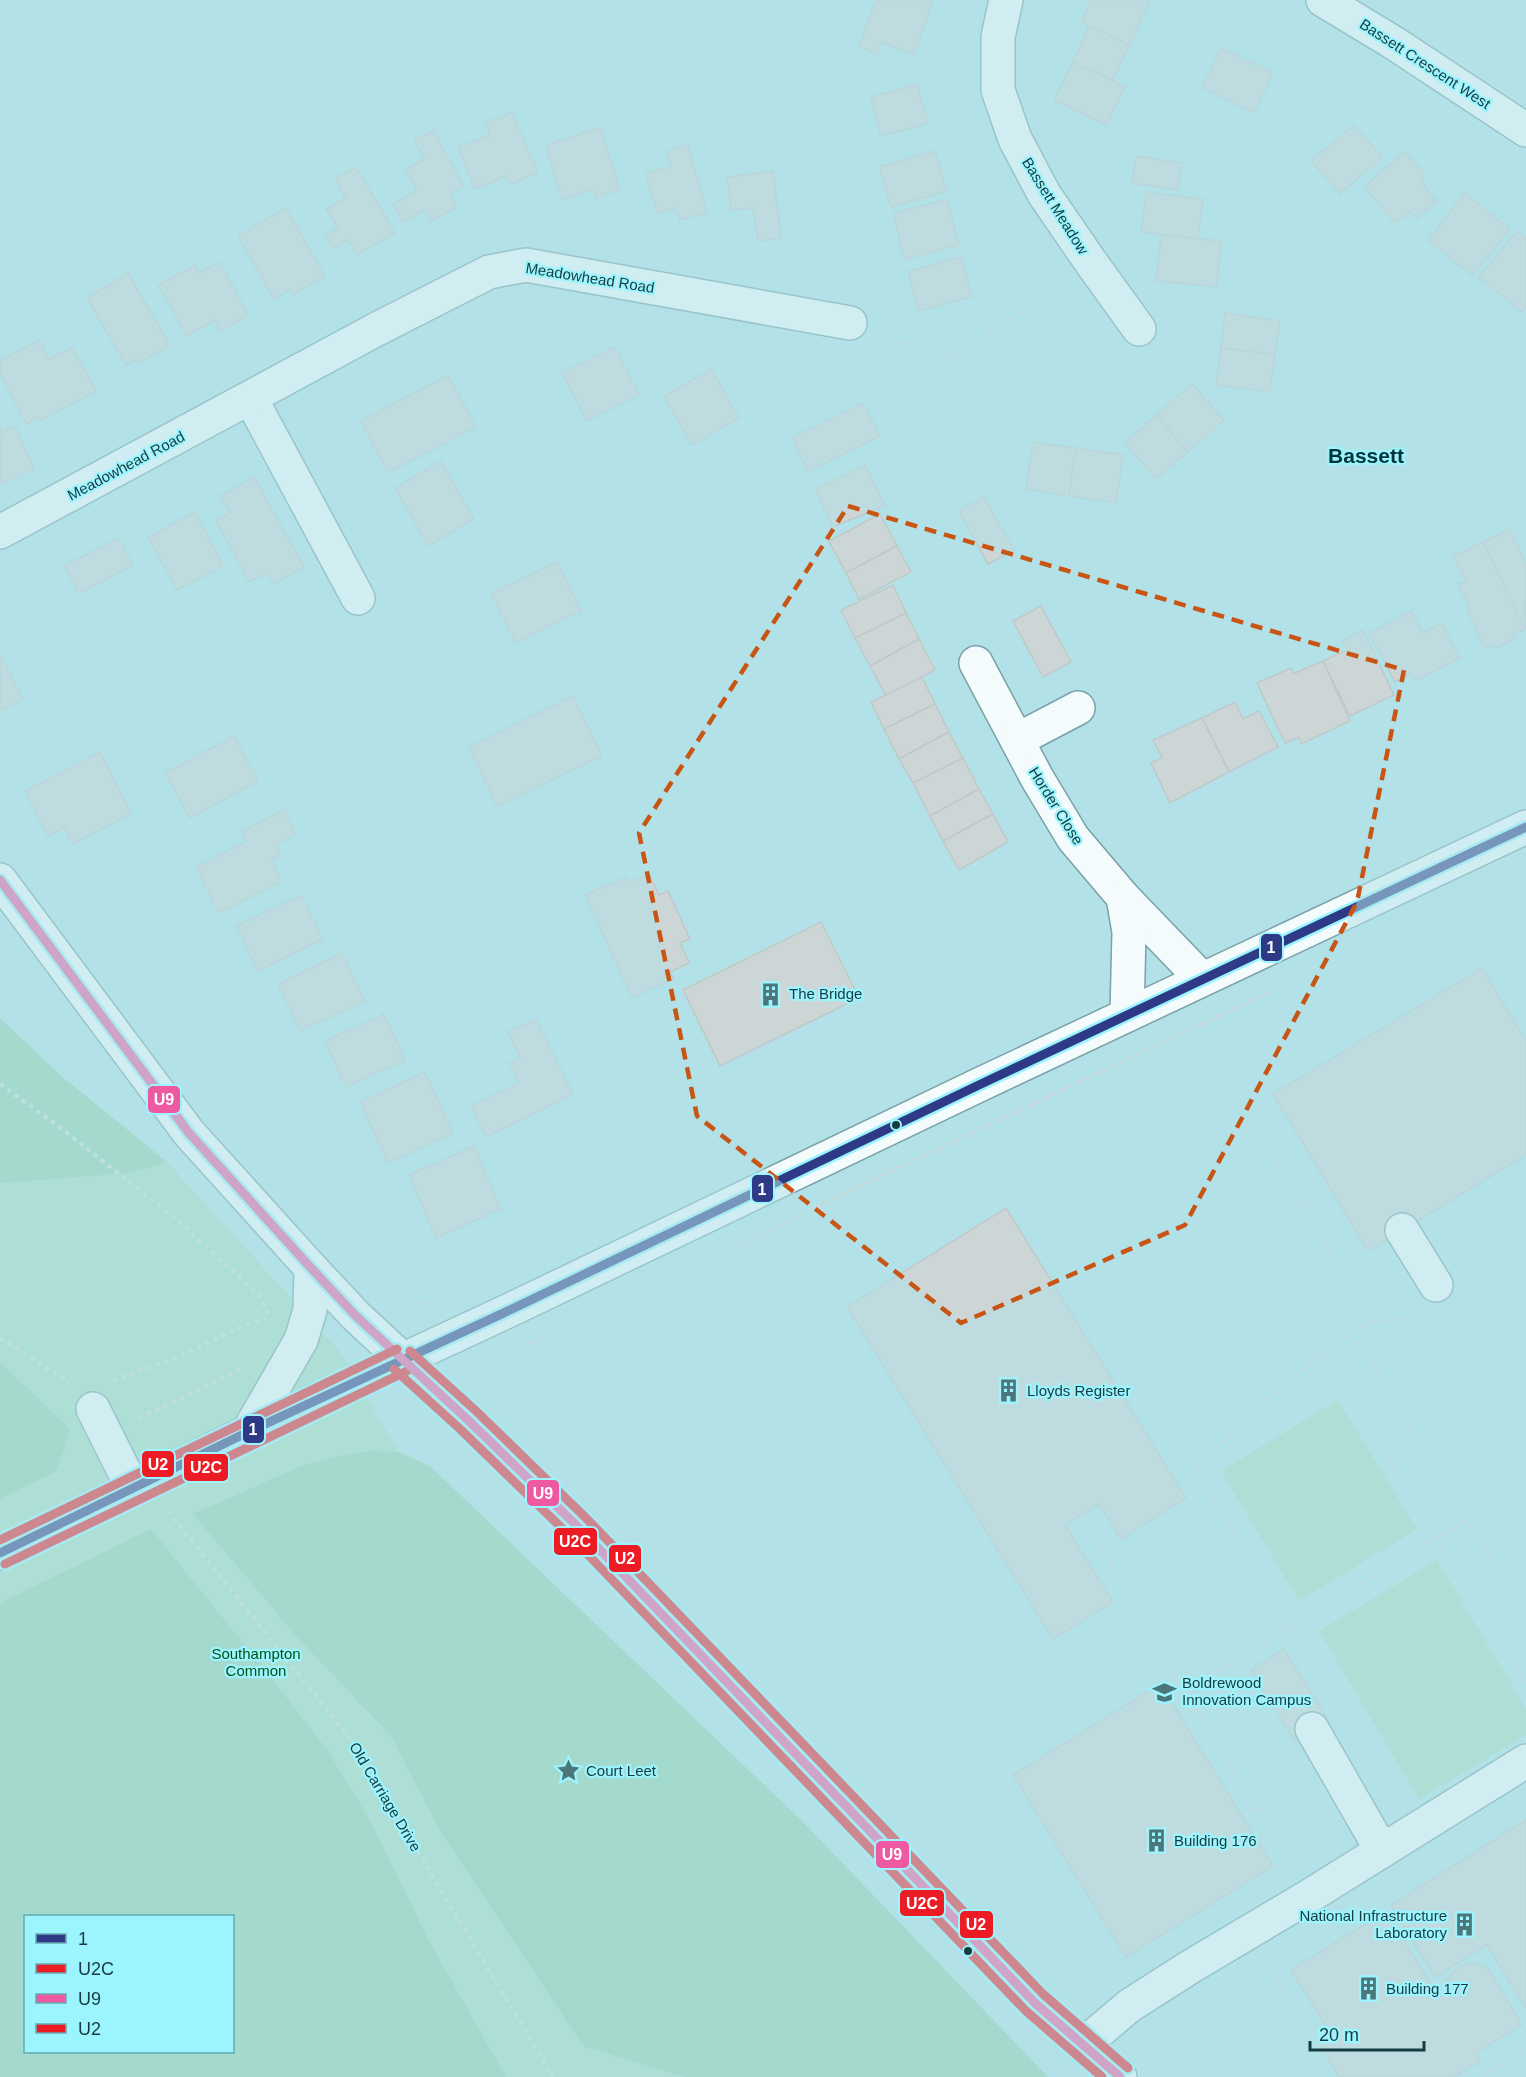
<svg xmlns="http://www.w3.org/2000/svg" width="1526" height="2077" font-family="Arial,sans-serif">
<rect width="100%" height="100%" fill="#b2e2e8"/>
<g fill="#a8dbc1" fill-rule="evenodd">
<path d="M 0,1018 L 60,1075 L 167,1162 L 339,1350 L 399,1452 L 431,1467 L 802,1821 L 1048,2077 L 0,2077 ZM 26,1916 L 232,1916 L 232,2052 L 26,2052 Z"/>
<polygon points="1338,1400 1417,1529 1299,1601 1221,1471"/>
<polygon points="1437,1560 1526,1708 1526,1735 1419,1799 1319,1631"/>
</g>
<g fill="#93cfae" fill-rule="evenodd">
<polygon points="0,1018 60,1075 167,1162 130,1173 0,1183"/>
<polygon points="0,1362 70,1429 57,1471 0,1499"/>
<polygon points="370,1451 399,1452 431,1467 802,1821 1048,2077 684,2077 583,2046 440,1831 391,1736 297,1637 193,1514 304,1465 342,1455"/>
<path d="M 151,1529 L 273,1680 L 328,1751 L 371,1822 L 428,1939 L 506,2077 L 0,2077 L 0,1603 ZM 26,1916 L 232,1916 L 232,2052 L 26,2052 Z"/>
</g>
<g fill="#ccd6d7" stroke="#c0c8ca" stroke-width="1.5">
<polygon points="876,0 933,0 914,54 881,42 877,54 859,47"/>
<polygon points="1091,0 1146,0 1150,2 1129,45 1081,22"/>
<polygon points="1089,26 1129,45 1113,80 1073,62"/>
<polygon points="1221,48 1273,73 1254,113 1202,87"/>
<polygon points="1073,62 1125,87 1106,125 1054,100"/>
<polygon points="917,84 928,124 881,136 871,97"/>
<polygon points="512,112 538,173 511,184 507,176 475,189 458,148 490,135 485,123"/>
<polygon points="1354,125 1382,157 1340,194 1311,161"/>
<polygon points="600,127 620,189 596,198 592,189 562,200 546,145"/>
<polygon points="433,130 464,186 450,194 457,207 431,221 425,210 403,222 393,204 417,190 405,170 425,159 414,141"/>
<polygon points="688,145 707,212 680,220 676,208 657,213 646,173 671,167 667,151"/>
<polygon points="935,151 947,191 891,207 879,167"/>
<polygon points="1405,151 1426,176 1420,181 1437,201 1417,219 1410,211 1395,223 1364,187"/>
<polygon points="1136,156 1182,163 1178,190 1132,183"/>
<polygon points="356,167 395,233 357,255 348,239 332,248 325,235 338,228 326,209 346,198 335,178"/>
<polygon points="773,171 781,238 758,241 753,208 731,210 727,177"/>
<polygon points="1146,192 1203,199 1198,238 1141,232"/>
<polygon points="1465,193 1510,229 1472,276 1428,240"/>
<polygon points="947,199 959,245 904,259 893,213"/>
<polygon points="286,208 325,276 293,295 289,290 274,299 238,236"/>
<polygon points="1517,231 1526,238 1526,307 1522,312 1479,277"/>
<polygon points="1161,235 1221,241 1217,287 1156,281"/>
<polygon points="961,257 972,297 918,311 908,271"/>
<polygon points="220,262 248,315 221,332 215,320 187,336 158,285 195,265 199,273"/>
<polygon points="128,273 170,345 139,364 137,359 126,365 87,298"/>
<polygon points="1225,313 1280,321 1275,355 1221,348"/>
<polygon points="39,340 49,359 72,347 96,391 40,421 39,417 27,424 0,374 0,361"/>
<polygon points="615,347 639,395 587,421 562,373"/>
<polygon points="1221,348 1275,355 1270,392 1216,385"/>
<polygon points="711,369 739,418 692,445 664,396"/>
<polygon points="448,375 476,427 388,473 361,421"/>
<polygon points="1192,384 1224,420 1188,452 1156,415"/>
<polygon points="863,403 880,436 808,471 792,438"/>
<polygon points="1156,415 1188,452 1156,479 1125,443"/>
<polygon points="0,426 3,432 15,426 34,469 0,485"/>
<polygon points="1033,442 1076,448 1069,496 1026,489"/>
<polygon points="1076,448 1123,455 1116,503 1069,496"/>
<polygon points="441,461 474,519 428,546 395,488"/>
<polygon points="865,465 885,506 832,527 816,489"/>
<polygon points="254,477 304,567 274,584 268,572 249,582 216,521 230,513 220,496"/>
<polygon points="984,497 1014,550 988,564 959,511"/>
<polygon points="195,512 223,566 177,590 148,537"/>
<polygon points="880,514 897,546 846,573 829,541"/>
<polygon points="1510,529 1526,564 1525,629 1483,542"/>
<polygon points="118,538 133,565 79,594 64,566"/>
<polygon points="1483,542 1525,629 1511,635 1514,640 1496,648 1494,644 1485,649 1467,611 1471,610 1458,583 1466,582 1453,556"/>
<polygon points="897,546 911,572 859,599 846,573"/>
<polygon points="557,562 581,611 516,643 491,593"/>
<polygon points="893,585 906,613 855,638 841,610"/>
<polygon points="1041,606 1071,662 1043,677 1013,621"/>
<polygon points="1411,611 1423,633 1442,623 1460,658 1416,681 1411,674 1395,682 1369,633"/>
<polygon points="906,613 919,639 870,666 855,638"/>
<polygon points="1363,630 1394,695 1350,716 1323,661 1347,650 1342,640"/>
<polygon points="919,639 935,670 886,696 870,666"/>
<polygon points="0,654 23,699 0,711"/>
<polygon points="1323,661 1350,721 1301,744 1299,737 1285,743 1257,683 1291,668 1293,674"/>
<polygon points="922,677 935,704 884,729 871,702"/>
<polygon points="573,696 602,756 497,806 469,747"/>
<polygon points="1235,702 1243,719 1259,711 1278,747 1229,772 1202,718"/>
<polygon points="935,704 949,732 899,759 884,729"/>
<polygon points="1202,718 1229,772 1170,803 1151,763 1162,758 1153,740"/>
<polygon points="949,732 963,758 913,783 899,759"/>
<polygon points="234,736 258,781 190,818 165,773"/>
<polygon points="100,752 131,814 73,844 64,827 48,836 25,791"/>
<polygon points="963,758 979,789 930,816 913,783"/>
<polygon points="979,789 993,814 943,841 930,816"/>
<polygon points="284,810 296,834 276,844 281,855 271,860 282,881 219,913 196,867 247,841 242,831"/>
<polygon points="993,814 1008,842 959,870 943,841"/>
<polygon points="649,874 659,895 668,891 690,939 680,943 689,963 670,972 673,979 632,998 585,895 626,877 629,883"/>
<polygon points="301,895 323,939 258,971 236,926"/>
<polygon points="821,922 859,998 720,1066 683,990"/>
<polygon points="342,953 365,1001 300,1031 278,984"/>
<polygon points="1482,968 1526,1041 1526,1155 1368,1251 1273,1094"/>
<polygon points="384,1014 405,1060 346,1087 325,1041"/>
<polygon points="536,1019 573,1095 486,1137 471,1106 519,1083 509,1063 520,1057 508,1032"/>
<polygon points="425,1072 453,1133 388,1163 360,1102"/>
<polygon points="474,1146 501,1209 436,1238 409,1175"/>
<polygon points="1006,1208 1186,1498 1121,1539 1099,1504 1065,1525 1113,1602 1053,1639 847,1307"/>
<polygon points="1284,1649 1328,1720 1294,1740 1251,1670"/>
<polygon points="1160,1684 1273,1866 1126,1957 1013,1775"/>
<polygon points="1526,1820 1526,2008 1487,1945 1435,1977 1391,1905"/>
<polygon points="1386,1911 1439,1998 1445,1994 1446,1983 1450,1975 1460,1967 1468,1964 1478,1964 1488,1969 1522,2025 1476,2053 1480,2061 1455,2077 1339,2077 1318,2042 1331,2034 1291,1970"/>
</g>
<g fill="none" stroke-linecap="round" stroke-linejoin="round">
<defs>
<g id="minor">
<polyline points="1006,0 998,37 998,90 1015,139 1044,194 1090,261 1139,329"/>
<polyline points="1323,0 1394,43 1526,130"/>
<polyline points="251,399 358,598"/>
<polyline points="0,532 377,329 489,272 526,265 850,323"/>
<polyline points="976,663 1037,778 1073,838 1123,897 1202,979"/>
<polyline points="1017,740 1078,708"/>
<polyline points="1123,897 1129,932 1127,1015"/>
<polyline points="1402,1230 1436,1285"/>
<polyline points="93,1409 133,1489"/>
<polyline points="1312,1729 1382,1851"/>
<polyline points="1083,2045 1129,2006 1190,1967 1311,1895 1526,1761"/>
</g>
<g id="major">
<polyline points="0,880 189,1133 311,1268 356,1316 468,1420 579,1528 1035,2003 1120,2077"/>
<polyline points="248,1432 301,1340 310,1310 311,1268"/>
<polyline points="0,1553 248,1432 512,1309 981,1084 1526,827"/>
</g>
</defs>
<use href="#minor" stroke="#7aa1a6" stroke-width="36"/>
<use href="#major" stroke="#7aa1a6" stroke-width="36"/>
<g stroke="#cbdbdd" stroke-width="4" stroke-dasharray="4.5 4.5" stroke-linecap="butt">
<polyline points="882,335 948,359 1024,310 1062,282"/>
<polyline points="0,1084 61,1128 177,1220 259,1295 269,1316"/>
<polyline points="1249,1118 1372,1322"/>
<polyline points="1302,1206 1329,1188"/>
<path d="M 383,1291 L 385,1289 C 400,1298 416,1307 434,1302"/>
<polyline points="565,1327 1268,992"/>
<polyline points="1353,1333 1526,1616"/>
<polyline points="0,1338 70,1383"/>
<polyline points="528,1341 531,1346 550,1334"/>
<polyline points="1322,1352 1526,1683"/>
<polyline points="113,1380 173,1359 250,1323 270,1318"/>
<polyline points="139,1418 243,1368"/>
<polyline points="168,1511 360,1751 415,1847 553,2077"/>
<polyline points="1082,1514 1185,1690 1256,1807"/>
<polyline points="1111,1565 1214,1501"/>
<polyline points="1293,1626 1193,1469 1322,1352 1372,1322 1415,1317"/>
<polyline points="1170,1698 1293,1626 1495,1502"/>
<polyline points="1243,1816 1256,1807 1292,1864"/>
<polyline points="1329,1926 1338,1940"/>
<path d="M 1269,1962 C 1277,1976 1290,2005 1289,2021 C 1288,2040 1281,2058 1286,2077"/>
<polyline points="1483,2077 1526,2048"/>
</g>
<use href="#minor" stroke="#f3fbfc" stroke-width="33"/>
<use href="#major" stroke="#f3fbfc" stroke-width="33"/>
<defs>
<polyline id="bus-1" points="0,1553 248,1432 512,1309 981,1084 1526,827"/>
<g id="bus-2">
<polyline points="394,1369 460,1429 570,1536 1026,2011 1102,2077"/>
<polyline points="5,1564 407,1371"/>
</g>
<polyline id="bus-3" points="0,880 189,1133 311,1268 356,1316 468,1420 579,1528 1035,2003 1120,2077"/>
<g id="bus-4">
<polyline points="410,1351 476,1411 588,1520 1043,1994 1128,2068"/>
<polyline points="0,1540 397,1349"/>
</g>
</defs>
<use href="#bus-1" stroke="#9cf4fe" stroke-width="14"/>
<use href="#bus-2" stroke="#9cf4fe" stroke-width="14"/>
<use href="#bus-3" stroke="#9cf4fe" stroke-width="14"/>
<use href="#bus-4" stroke="#9cf4fe" stroke-width="14"/>
<use href="#bus-1" stroke="#2e3a86" stroke-width="9"/>
<use href="#bus-2" stroke="#ed1c24" stroke-width="9"/>
<use href="#bus-3" stroke="#ef59a1" stroke-width="9"/>
<use href="#bus-4" stroke="#ed1c24" stroke-width="9"/>
</g>
<path d="M0 0H1526V2077H0ZM 848,506 L 1404,670 L 1357,902 L 1185,1225 L 961,1323 L 697,1116 L 639,833 Z" fill="#b2e2e8" fill-opacity=".55" fill-rule="evenodd"/>
<path fill="none" stroke="#c85514" stroke-width="4.5" stroke-dasharray="12 8" stroke-linejoin="round" d="M 848,506 L 1404,670 L 1357,902 L 1185,1225 L 961,1323 L 697,1116 L 639,833 Z"/>
<defs>
<symbol id="building-bare" viewBox="-9 -9 18 18"><path d="M-4-6H4V6H1V3H-1V6H-4ZM-2.5-4.3h1.7v1.8h-1.7ZM.8-4.3h1.7v1.8H.8ZM-2.5-1h1.7V.8h-1.7ZM.8-1h1.7V.8H.8Z" fill="#4d767b" stroke="#9cf4fe" stroke-width="2.5" paint-order="stroke"/></symbol>
<symbol id="university-bare" viewBox="-9 -9 18 18"><path d="M0-5L7-2L0 1L-7-2ZM-4 1L0 2.5L4 1V4Q0 6-4 4Z" fill="#4d767b" stroke="#9cf4fe" stroke-width="2.5" paint-order="stroke"/></symbol>
<symbol id="sight-bare" viewBox="-9 -9 18 18"><path d="M0-6L1.8-2.2L6-1.7L2.9 1.2L3.7 5.4L0 3.3L-3.7 5.4L-2.9 1.2L-6-1.7L-1.8-2.2Z" fill="#4d767b" stroke="#9cf4fe" stroke-width="2.5" paint-order="stroke"/></symbol>
</defs>
<g fill-rule="evenodd">
<use href="#building-bare" x="754" y="978" width="33" height="33"/>
<use href="#building-bare" x="992" y="1374" width="33" height="33"/>
<use href="#university-bare" x="1148" y="1676" width="33" height="33"/>
<use href="#sight-bare" x="552" y="1754" width="33" height="33"/>
<use href="#building-bare" x="1140" y="1824" width="33" height="33"/>
<use href="#building-bare" x="1448" y="1908" width="33" height="33"/>
<use href="#building-bare" x="1352" y="1972" width="33" height="33"/>
</g>
<g fill="#163c40" stroke="#9cf4fe" stroke-width="2">
<circle cx="896" cy="1125" r="5"/>
<circle cx="968" cy="1951" r="5"/>
</g>
<g text-anchor="middle" stroke-width="4.5" stroke-linejoin="round" paint-order="stroke">
<g font-size="15" fill="#163c40" stroke="#9cf4fe">
<text transform="translate(1425 64) rotate(33)" y="5">Bassett Crescent West</text>
<text transform="translate(1055 206) rotate(58)" y="5">Bassett Meadow</text>
<text transform="translate(590 278) rotate(9)" y="5">Meadowhead Road</text>
<text transform="translate(126 466) rotate(-28)" y="5">Meadowhead Road</text>
<text transform="translate(1056 806) rotate(58)" y="5">Horder Close</text>
<text transform="translate(385 1797) rotate(59)" y="5">Old Carriage Drive</text>
</g>
<g font-size="15" fill="#163c40" stroke="#9cf4fe" text-anchor="start">
<text x="789" y="999">The Bridge</text>
<text x="1027" y="1396">Lloyds Register</text>
<text x="1182" y="1688">Boldrewood<tspan x="1182" dy="17">Innovation Campus</tspan></text>
<text x="586" y="1776">Court Leet</text>
<text x="1174" y="1846">Building 176</text>
<text x="1447" y="1921" text-anchor="end">National Infrastructure<tspan x="1447" dy="17">Laboratory</tspan></text>
<text x="1386" y="1994">Building 177</text>
</g>
<g font-size="15" fill="#025214" stroke="#9cf4fe">
<text x="256" y="1659">Southampton<tspan x="256" dy="17">Common</tspan></text>
</g>
<g font-size="21" font-weight="bold" fill="#02363b" stroke="#9cf4fe">
<text x="1366" y="463">Bassett</text>
</g>
</g>
<g stroke="#9cf4fe" stroke-width="2">
<rect x="1260" y="933" width="23" height="29" rx="6" fill="#2e3a86"/>
<rect x="147" y="1085" width="34" height="29" rx="6" fill="#ef59a1"/>
<rect x="751" y="1174" width="23" height="29" rx="6" fill="#2e3a86"/>
<rect x="242" y="1415" width="23" height="29" rx="6" fill="#2e3a86"/>
<rect x="141" y="1450" width="34" height="28" rx="6" fill="#ed1c24"/>
<rect x="183" y="1453" width="46" height="29" rx="6" fill="#ed1c24"/>
<rect x="526" y="1479" width="34" height="28" rx="6" fill="#ef59a1"/>
<rect x="553" y="1527" width="45" height="29" rx="6" fill="#ed1c24"/>
<rect x="608" y="1544" width="34" height="29" rx="6" fill="#ed1c24"/>
<rect x="875" y="1840" width="35" height="29" rx="6" fill="#ef59a1"/>
<rect x="899" y="1889" width="46" height="28" rx="6" fill="#ed1c24"/>
<rect x="959" y="1910" width="35" height="29" rx="6" fill="#ed1c24"/>
</g>
<g font-size="16" text-anchor="middle" font-weight="bold" fill="#fff">
<text x="1271" y="953">1</text>
<text x="164" y="1105">U9</text>
<text x="762" y="1195">1</text>
<text x="253" y="1435">1</text>
<text x="158" y="1470">U2</text>
<text x="206" y="1473">U2C</text>
<text x="543" y="1499">U9</text>
<text x="575" y="1547">U2C</text>
<text x="625" y="1564">U2</text>
<text x="892" y="1860">U9</text>
<text x="922" y="1909">U2C</text>
<text x="976" y="1930">U2</text>
</g>
<rect x="24" y="1915" width="210" height="138" fill="#9cf4fe" stroke="#66aab2" stroke-width="1.5"/>
<rect x="36" y="1934" width="30" height="9" fill="#2e3a86" stroke="#66aab2" stroke-width="1.5"/>
<text x="78" y="1945" font-size="18" fill="#163c40">1</text>
<rect x="36" y="1964" width="30" height="9" fill="#ed1c24" stroke="#66aab2" stroke-width="1.5"/>
<text x="78" y="1975" font-size="18" fill="#163c40">U2C</text>
<rect x="36" y="1994" width="30" height="9" fill="#ef59a1" stroke="#66aab2" stroke-width="1.5"/>
<text x="78" y="2005" font-size="18" fill="#163c40">U9</text>
<rect x="36" y="2024" width="30" height="9" fill="#ed1c24" stroke="#66aab2" stroke-width="1.5"/>
<text x="78" y="2035" font-size="18" fill="#163c40">U2</text>
<path d="M1310 2041v9h114v-9" fill="none" stroke="#163c40" stroke-width="3"/>
<text x="1319" y="2041" font-size="18" fill="#163c40" stroke="#9cf4fe" stroke-width="4.5" paint-order="stroke">20 m</text>
</svg>
